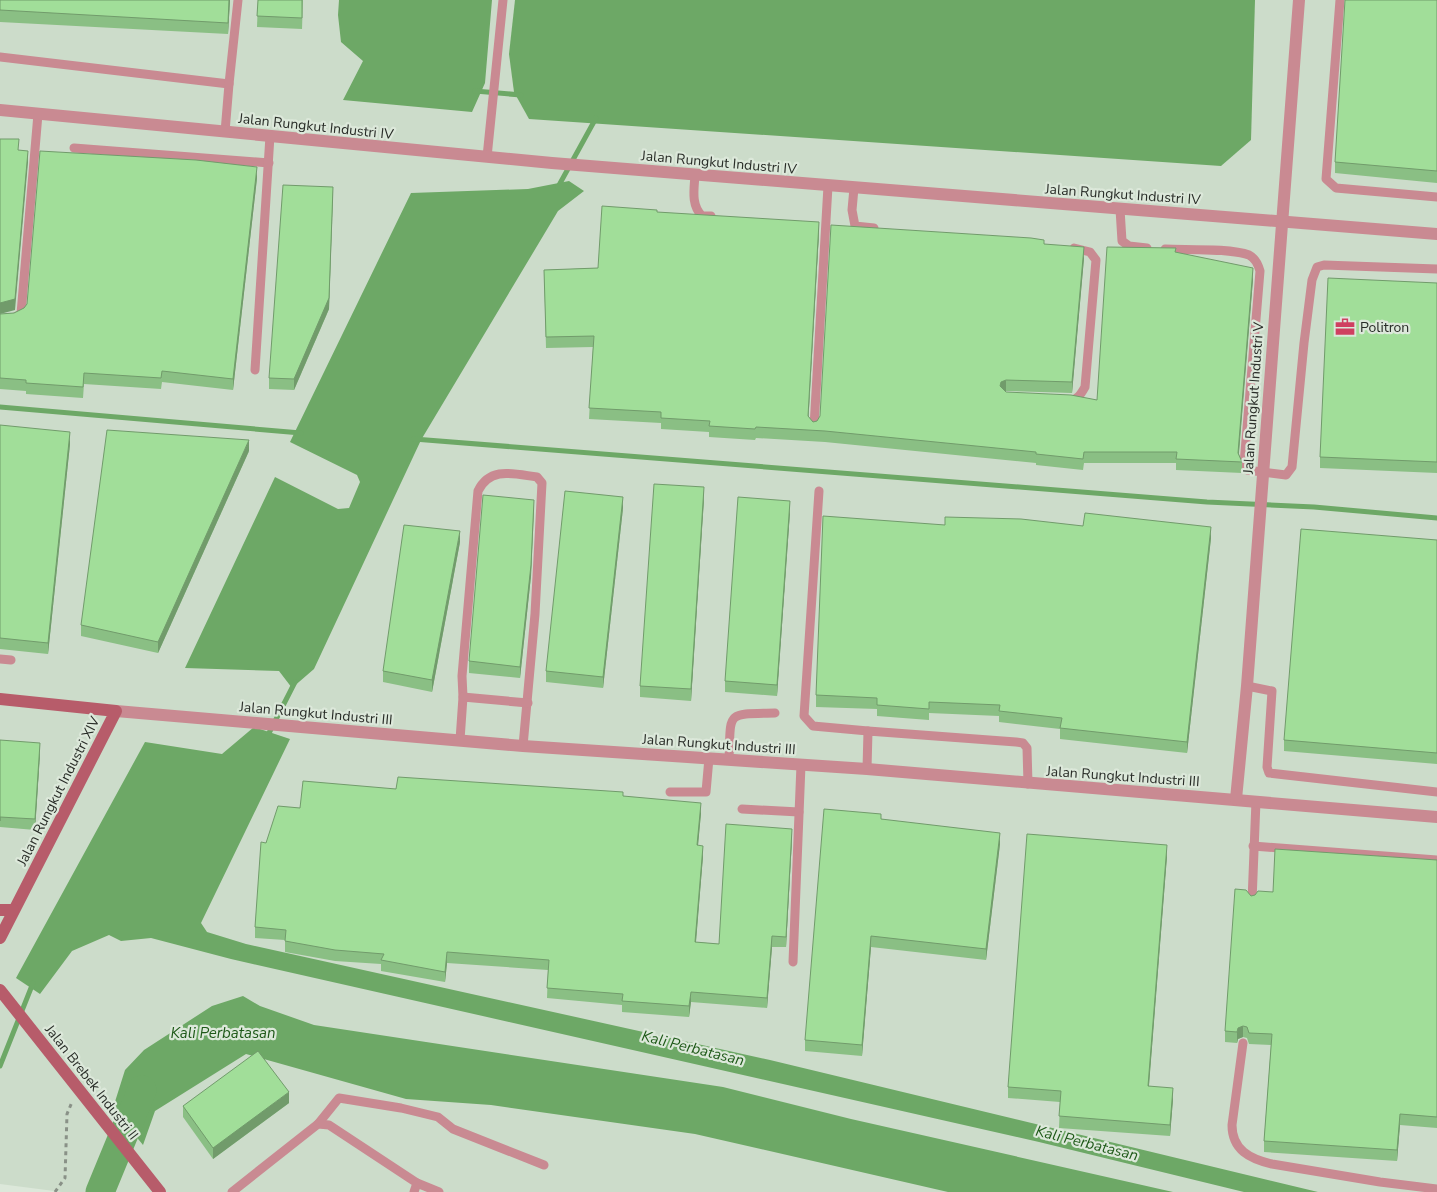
<svg xmlns="http://www.w3.org/2000/svg" width="1437" height="1192" font-family="'Nunito Sans',sans-serif">
<rect width="100%" height="100%" fill="#dce8da"/>
<polygon fill="#ccdcca" points="0,0 1437,0 1437,1192 62,1192 0,1184"/>
<g fill="#6da866">
<polygon points="339,0 492,0 485,83 472,112 343,100 363,61 341,42 338,15"/>
<polygon points="515,0 1255,0 1251,140 1221,166 529,119 514,92 509,54"/>
<polygon points="569,181 584,191 558,211 421,440 314,669 292,688 279,671 185,668 275,477 338,509 349,508 360,482 357,475 290,442 411,193 528,189"/>
<polygon points="254,727 290,739 201,923 207,932 246,944 770,1060 1318,1192 1244,1192 1039,1142 231,959 151,938 121,941 109,935 72,951 40,994 16,978 145,742 222,754"/>
<polygon points="243,996 260,1006 314,1025 723,1087 851,1119 1173,1192 948,1192 695,1134 491,1105 406,1099 246,1054 155,1111 143,1145 113,1108 125,1070 144,1050 212,1006"/>
</g>
<g fill="none" stroke-linecap="round" stroke-linejoin="round">
<g stroke="#6da866" stroke-width="5">
<polyline points="475,91 521,95"/>
<polyline points="558,187 596,118"/>
<polyline points="0,407 301,433"/>
<polyline points="414,439 1207,502 1314,507 1437,518"/>
<polyline points="267,737 295,682"/>
<polyline points="0,1066 33,983"/>
</g>
<polyline stroke="#6da866" stroke-width="29" points="100,1192 142,1090"/>
<polyline stroke="#899187" stroke-width="3" stroke-dasharray="4 4" stroke-linecap="butt" points="55,1192 65,1178 67,1114 72,1102"/>
<g stroke="#c98a92" stroke-width="9">
<polyline points="1340,0 1326,179 1336,188 1437,197"/>
<polyline points="0,57 229,84 225,132"/>
<polyline points="229,84 238,0"/>
<polyline points="74,148 269,163"/>
<polyline points="487,157 503,0"/>
<path d="M 695,175 C 694,190 691,205 702,216 L 711,216"/>
<polyline points="854,188 852,210 855,226 874,228"/>
<polyline points="1120,209 1122,241 1129,246 1147,248"/>
<path d="M 1165,249 C 1186,250 1231,248 1249,255 C 1255,258 1258,264 1260,271 L 1244,464 L 1247,470 L 1286,475 L 1292,467 L 1304,343 L 1312,280 L 1317,267 L 1324,265 L 1437,269"/>
<polyline points="0,319 11,319 21,314 38,114"/>
<polyline points="255,370 270,136"/>
<path d="M 1069,400 C 1077,401 1081,394 1085,387 L 1096,260 L 1090,252 L 1074,248"/>
<polyline points="814,427 828,186"/>
<polyline points="819,491 804,716 813,726 868,731"/>
<polyline points="0,659 11,660"/>
<polyline points="1247,686 1272,691 1267,767 1269,773 1437,792"/>
<path d="M 463,697 L 462,676 L 478,491 C 490,466 514,474 537,477 L 542,483 L 535,614 L 523,746"/>
<polyline points="460,740 463,697 528,703"/>
<path d="M 729,759 C 731,711 725,714 775,713"/>
<polyline points="867,769 868,731 1016,742 1023,743 1027,748 1028,784"/>
<polyline points="670,792 706,792 709,758"/>
<polyline points="742,809 799,812"/>
<polyline points="1253,846 1437,860"/>
<polyline points="1252,901 1256,801"/>
<polyline points="793,962 801,765"/>
<path d="M 1243,1043 L 1232,1125 C 1232,1150 1250,1159 1272,1164 L 1380,1182 L 1437,1189"/>
<polyline points="318,1124 339,1098 401,1108 438,1117 453,1129 544,1165"/>
<polyline points="417,1183 439,1192"/>
<polyline points="232,1192 318,1124 329,1125 417,1183 414,1192"/>
</g>
<g stroke="#c98a92" stroke-width="12">
<polyline points="0,110 552,163 1437,234"/>
<polyline points="116,711 523,746 867,769 1437,817"/>
<polyline points="1236,799 1247,686 1299,0"/>
</g>
<g stroke="#b75c6a" stroke-width="12">
<polyline points="0,699 116,711 0,938"/>
<polyline points="0,910 13,910"/>
<polyline points="0,990 160,1192"/>
</g>
</g>
<g fill="#8abf84">
<polygon points="0,0 230,0 228,34 0,22"/>
<polygon points="258,0 303,0 302,29 257,27"/>
<polygon points="1437,0 1437,183 1335,173 1335,162"/>
<polygon points="257,178 233,390 162,382 161,389 84,384 83,398 26,394 26,391 0,389 0,314 14,313 24,308"/>
<polygon points="333,198 329,309 294,390 269,389 269,378"/>
<polygon points="657,212 819,233 808,416 813,422 817,421 1044,244 1084,258 1072,393 1006,391 1005,391 1006,392 1097,400 1176,252 1253,279 1239,454 1242,462 1242,473 1176,470 1176,463 1084,463 1083,470 1036,465 1036,463 825,442 756,438 755,440 709,437 709,432 661,429 661,423 589,419 593,347 546,348 544,270 598,268"/>
<polygon points="1437,283 1437,473 1320,468 1320,457"/>
<polygon points="0,425 70,444 48,654 0,649"/>
<polygon points="249,451 158,653 81,636 81,625"/>
<polygon points="704,498 691,701 640,697 640,686"/>
<polygon points="623,508 603,688 546,682 546,671"/>
<polygon points="534,511 531,576 520,678 469,673 469,661"/>
<polygon points="790,512 777,696 725,692 725,681"/>
<polygon points="945,525 1083,526 1211,538 1187,753 1060,739 1060,729 999,722 999,716 929,713 929,720 877,716 877,709 816,707 816,695"/>
<polygon points="1437,540 1437,764 1284,751 1284,740"/>
<polygon points="460,542 432,692 383,682 383,671"/>
<polygon points="0,740 40,754 35,830 0,827"/>
<polygon points="396,789 623,796 701,813 698,845 703,856 696,942 719,944 792,839 786,947 772,947 767,1008 691,1002 689,1017 622,1012 622,1005 547,998 548,970 447,963 445,982 381,971 381,964 335,961 285,952 285,940 255,938 255,927 266,843 300,808"/>
<polygon points="881,819 1000,844 986,960 871,947 862,1056 805,1051 805,1040"/>
<polygon points="1167,856 1149,1086 1173,1099 1170,1136 1059,1128 1060,1102 1008,1098 1008,1087"/>
<polygon points="1437,860 1437,1128 1400,1125 1397,1161 1264,1152 1264,1141 1271,1045 1249,1044 1247,1038 1243,1037 1238,1039 1237,1043 1225,1042 1225,1031 1251,896"/>
<polygon points="289,1103 213,1159 183,1117 183,1106"/>
</g>
<g fill="#719b6b">
<polygon points="229,0 230,0 228,34 228,23"/>
<polygon points="28,151 28,162 15,310 0,314 0,303"/>
<polygon points="257,167 257,178 233,390 233,379"/>
<polygon points="333,187 329,309 294,390 294,379"/>
<polygon points="819,222 819,233 808,427 808,416"/>
<polygon points="1084,247 1084,258 1072,393 1072,382"/>
<polygon points="1253,268 1253,279 1238,463 1238,453"/>
<polygon points="1006,380 1006,391 1001,393 1000,386 1001,382"/>
<polygon points="70,432 70,444 48,654 48,643"/>
<polygon points="249,440 249,451 158,653 158,642"/>
<polygon points="704,487 704,498 691,701 691,689"/>
<polygon points="623,497 623,508 603,688 603,677"/>
<polygon points="534,500 531,576 520,678 520,667"/>
<polygon points="790,501 790,512 777,696 777,685"/>
<polygon points="1211,527 1211,538 1187,753 1187,742"/>
<polygon points="460,531 460,542 432,692 432,680"/>
<polygon points="40,743 40,754 35,830 35,819"/>
<polygon points="701,803 701,813 697,856 697,845"/>
<polygon points="792,829 792,839 786,947 786,937"/>
<polygon points="1000,833 1000,844 986,960 986,949"/>
<polygon points="1167,845 1167,856 1148,1097 1148,1086"/>
<polygon points="703,846 703,856 695,953 695,942"/>
<polygon points="772,936 772,947 767,1008 767,998"/>
<polygon points="871,936 871,947 862,1056 862,1045"/>
<polygon points="447,952 447,963 445,982 445,972"/>
<polygon points="691,992 691,1002 689,1017 689,1006"/>
<polygon points="1243,1026 1243,1037 1238,1039 1237,1043 1237,1032 1238,1028"/>
<polygon points="1173,1088 1173,1099 1170,1136 1170,1125"/>
<polygon points="289,1092 289,1103 213,1159 213,1148"/>
<polygon points="1400,1114 1400,1125 1397,1161 1397,1150"/>
</g>
<g fill="#a1de99" stroke="#719b6b">
<polygon points="0,0 229,0 228,23 0,10"/>
<polygon points="258,0 302,0 302,18 257,16"/>
<polygon points="1345,0 1437,0 1437,171 1335,162"/>
<polygon points="0,139 19,139 18,150 28,151 15,299 0,303"/>
<polygon points="40,151 196,160 257,167 233,379 162,371 161,378 84,373 83,387 26,383 26,380 0,378 0,314 14,313 24,308 27,304"/>
<polygon points="283,185 333,187 329,298 294,379 269,378"/>
<polygon points="602,206 657,210 657,212 819,222 808,416 813,422 817,421 820,416 831,225 1031,238 1044,240 1044,244 1084,247 1072,382 1006,380 1001,382 1000,386 1006,392 1071,395 1097,400 1107,247 1176,248 1175,252 1253,268 1238,453 1242,462 1176,459 1177,452 1084,452 1083,459 1036,454 1036,452 825,431 756,427 755,429 709,426 710,421 661,418 661,412 589,408 594,336 546,337 544,270 598,268"/>
<polygon points="1328,278 1437,283 1437,462 1320,457"/>
<polygon points="0,425 70,432 48,643 0,638"/>
<polygon points="107,430 249,440 158,642 81,625"/>
<polygon points="654,484 704,487 691,689 640,686"/>
<polygon points="565,491 623,497 603,677 546,671"/>
<polygon points="483,495 534,500 531,565 520,667 469,661"/>
<polygon points="738,497 790,501 777,685 725,681"/>
<polygon points="1085,513 1211,527 1187,742 1060,728 1062,718 999,711 1000,705 929,702 929,709 877,705 877,698 816,695 823,516 945,525 945,517 1021,519 1083,526"/>
<polygon points="404,525 460,531 432,680 383,671"/>
<polygon points="1301,529 1437,540 1437,753 1284,740"/>
<polygon points="0,740 40,743 35,819 0,817 0,821"/>
<polygon points="398,777 623,792 623,796 701,803 697,845 703,846 695,942 719,944 726,824 792,829 786,937 772,936 767,998 691,992 689,1006 622,1001 623,994 547,988 549,960 447,952 445,972 381,960 384,954 335,950 285,941 286,930 255,927 261,842 266,843 278,806 300,808 303,781 396,789"/>
<polygon points="824,809 881,814 881,819 1000,833 986,949 871,936 862,1045 805,1040"/>
<polygon points="1027,834 1167,845 1148,1086 1173,1088 1170,1125 1059,1116 1061,1091 1008,1087"/>
<polygon points="1275,849 1437,860 1437,1117 1400,1114 1397,1150 1264,1141 1272,1034 1249,1033 1247,1027 1243,1026 1238,1028 1237,1032 1225,1031 1235,889 1246,890 1251,896 1255,895 1258,891 1273,892"/>
<polygon points="258,1051 289,1092 213,1148 183,1106"/>
</g>
<defs>
<symbol id="office-bare" viewBox="-9 -9 18 18"><path d="M-6-3h4V-5.5h4V-3h4V5H-6ZM-1-4.5V-3h2v-1.5ZM-6 0V1H6V0Z" fill="#cf4060" stroke="#dce8da" stroke-width="2.5" paint-order="stroke"/></symbol>
</defs>
<g fill-rule="evenodd">
<use href="#office-bare" x="1331" y="313" width="28" height="28"/>
</g>
<g text-anchor="middle" stroke-width="4.5" stroke-linejoin="round" paint-order="stroke">
<g font-size="14" fill="#282c27" stroke="#dce8da">
<text transform="translate(316 126) rotate(6)" y="5">Jalan Rungkut Industri IV</text>
<text transform="translate(719 162) rotate(5)" y="5">Jalan Rungkut Industri IV</text>
<text transform="translate(1123 194) rotate(4)" y="5">Jalan Rungkut Industri IV</text>
<text transform="translate(1253 398) rotate(-86)" y="5">Jalan Rungkut Industri V</text>
<text transform="translate(316 713) rotate(5)" y="5">Jalan Rungkut Industri III</text>
<text transform="translate(719 744) rotate(4)" y="5">Jalan Rungkut Industri III</text>
<text transform="translate(1123 776) rotate(4)" y="5">Jalan Rungkut Industri III</text>
<text transform="translate(58 791) rotate(-63)" y="5">Jalan Rungkut Industri XIV</text>
<text transform="translate(92 1082) rotate(52)" y="5">Jalan Brebek Industri II</text>
</g>
<g font-size="14" fill="#282c27" stroke="#dce8da" text-anchor="start">
<text x="1360" y="332">Politron</text>
</g>
<g font-size="15" font-style="italic" fill="#1e5918" stroke="#dce8da">
<text x="223" y="1038">Kali Perbatasan</text>
<text transform="translate(693 1048) rotate(14)" y="5">Kali Perbatasan</text>
<text transform="translate(1087 1143) rotate(14)" y="5">Kali Perbatasan</text>
</g>
</g>
</svg>
